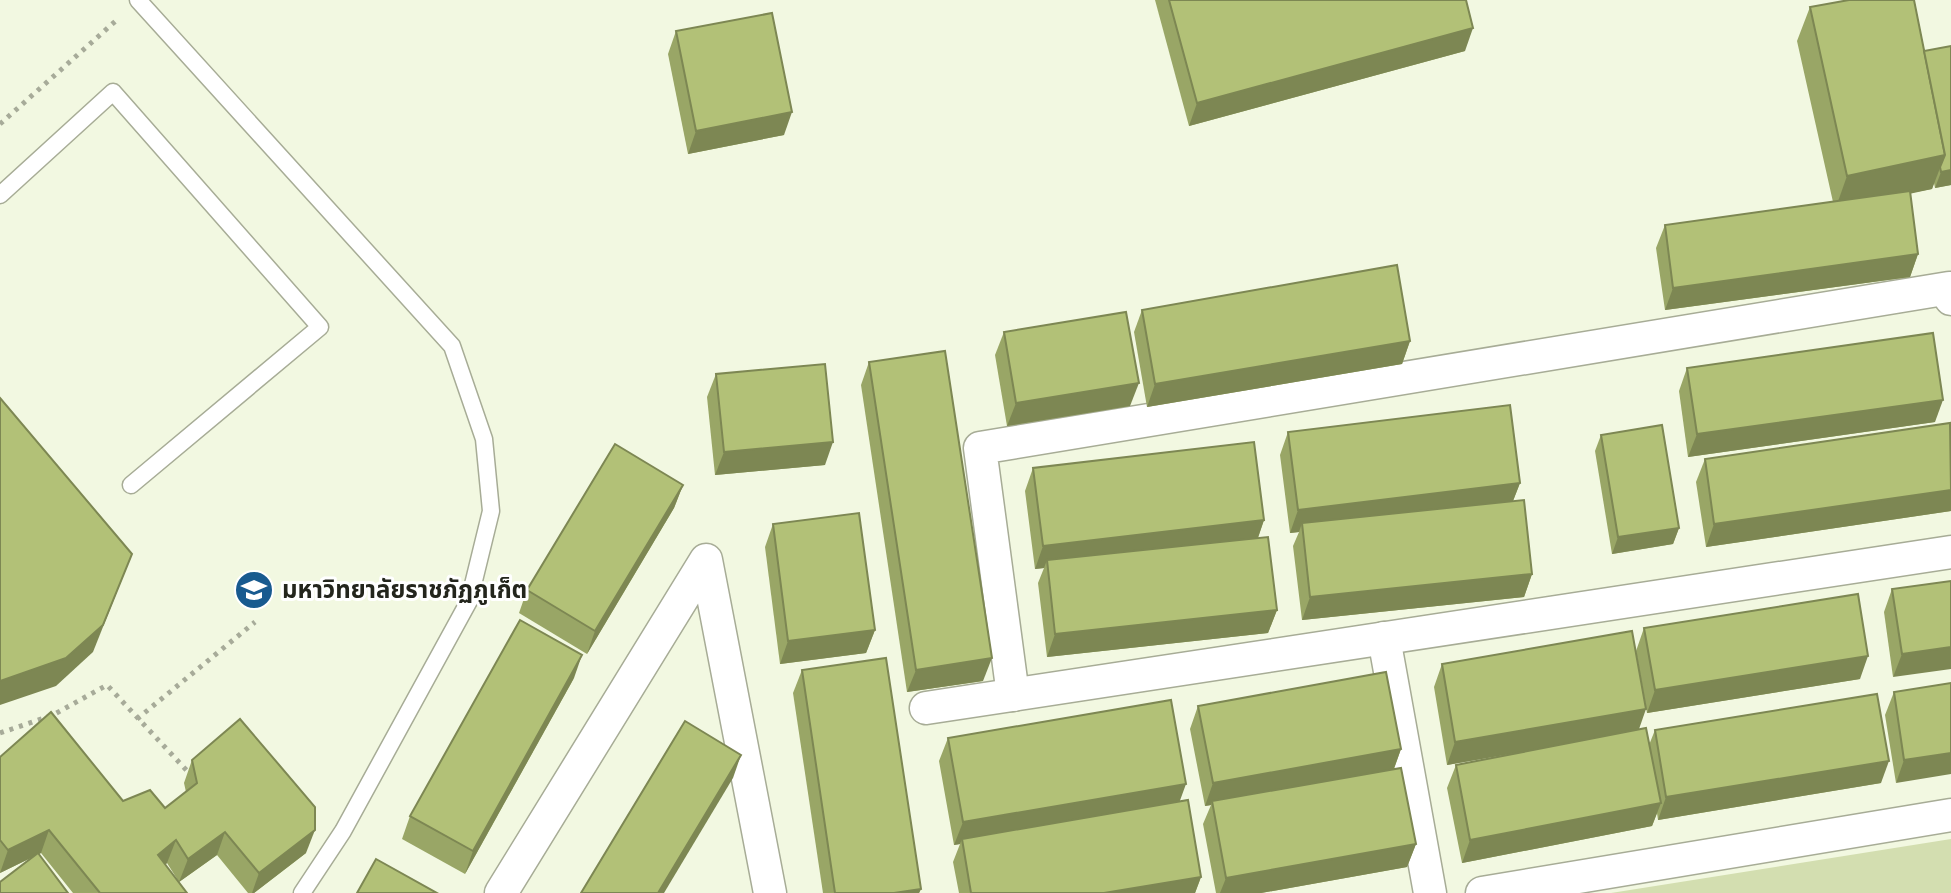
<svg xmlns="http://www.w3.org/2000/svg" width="1951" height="893" font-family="'IBM Plex Sans','Noto Sans Thai',sans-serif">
<rect width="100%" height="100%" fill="#f2f8e1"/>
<polygon fill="#d3deb0" points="1951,839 1951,893 1611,893"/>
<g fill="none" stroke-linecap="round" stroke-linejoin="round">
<defs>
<g id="service">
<polyline points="138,0 452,346 484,439 491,511 469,601 343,831 302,893"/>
<polyline points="0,195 113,92 320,327 131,485"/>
</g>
<g id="minor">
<polyline points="1384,638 1430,893"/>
<polyline points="1013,695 980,448 1949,288 1951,299"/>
<polyline points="926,708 1951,552"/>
<polyline points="501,893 706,560 770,893"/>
<polyline points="1482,893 1951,815"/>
</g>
</defs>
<use href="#service" stroke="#a7ac96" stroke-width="19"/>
<use href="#minor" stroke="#a7ac96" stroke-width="35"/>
<g stroke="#a7ab99" stroke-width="5" stroke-dasharray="4 6" stroke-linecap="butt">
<polyline points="0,124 119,18"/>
<polyline points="137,719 255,622"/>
<polyline points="0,733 53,715 107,685 190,774"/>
</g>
<use href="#service" stroke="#fff" stroke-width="16"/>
<use href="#minor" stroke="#fff" stroke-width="32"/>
</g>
<g fill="#99a666">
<polygon points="1155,0 1466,0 1465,51 1189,126"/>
<polygon points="1849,0 1951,185 1935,188 1934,183 1932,189 1910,193 1918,254 1910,277 1665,310 1656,248 1665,225 1833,202 1797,41 1810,7"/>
<polygon points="676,31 784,135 688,154 668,54"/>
<polygon points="1142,310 1410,341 1402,364 1147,407 1134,332"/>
<polygon points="1004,332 1130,406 1007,426 995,355"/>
<polygon points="869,362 983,681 907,692 861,385"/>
<polygon points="1687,368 1935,422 1688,457 1679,391"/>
<polygon points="716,374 825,465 715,475 707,397"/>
<polygon points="1951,428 1951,511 1706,547 1696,482 1705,459"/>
<polygon points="1288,432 1520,483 1513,501 1532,574 1524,597 1302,620 1293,546 1299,532 1290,533 1280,455"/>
<polygon points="1601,435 1679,528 1673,544 1612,554 1595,451"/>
<polygon points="1033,468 1264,520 1258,538 1277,610 1268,633 1047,657 1038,583 1044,568 1035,569 1025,491"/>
<polygon points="683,485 674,508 587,654 519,613 527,590"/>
<polygon points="773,524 875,630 866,653 780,664 765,547"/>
<polygon points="1951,581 1893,677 1884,612 1892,589"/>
<polygon points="1644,628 1860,679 1647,713 1636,651"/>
<polygon points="1442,664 1638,730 1649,745 1655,730 1881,783 1658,820 1657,813 1652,826 1462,863 1447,788 1456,765 1520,752 1447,765 1434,687"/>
<polygon points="802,670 921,889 919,893 823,893 793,693"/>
<polygon points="574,678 465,874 402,839 410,816"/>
<polygon points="1951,683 1896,783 1885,715 1894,692"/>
<polygon points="1198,706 1401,749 1394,769 1416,844 1407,867 1261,893 1216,893 1203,824 1211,805 1205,806 1190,729"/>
<polygon points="948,738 1180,801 1201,877 1195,893 959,893 953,862 960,844 954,845 939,761"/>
<polygon points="0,757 123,801 165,808 186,792 184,783 192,760 306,853 254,893 248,893 217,855 179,882 167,863 165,865 187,893 73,893 41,853 0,873"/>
</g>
<g fill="#7d8753">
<polygon points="1473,28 1465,51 1189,126 1197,103"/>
<polygon points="792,112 784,135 688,154 696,131"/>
<polygon points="1945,155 1932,189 1835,210 1847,176"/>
<polygon points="1951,170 1951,185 1935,188 1941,172"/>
<polygon points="1918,254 1910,277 1665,310 1673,288"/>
<polygon points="1410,341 1402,364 1147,407 1155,384"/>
<polygon points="1139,383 1130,406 1007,426 1016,403"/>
<polygon points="1943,400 1935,422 1688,457 1697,434"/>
<polygon points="833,442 825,465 715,475 724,452"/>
<polygon points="1520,483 1511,506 1302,523 1299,532 1290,533 1298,510"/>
<polygon points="683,485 674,508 587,654 595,631"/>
<polygon points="1951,490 1951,511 1706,547 1714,524"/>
<polygon points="1264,520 1256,543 1047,560 1044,568 1035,569 1043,546"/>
<polygon points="1679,528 1673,544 1612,554 1618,537"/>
<polygon points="132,554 93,652 56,686 0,705 0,681"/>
<polygon points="1532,574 1524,597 1302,620 1310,597"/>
<polygon points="1277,610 1268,633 1047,657 1055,634"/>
<polygon points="875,630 866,653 780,664 788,641"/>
<polygon points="1951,647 1951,669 1893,677 1902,654"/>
<polygon points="582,655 574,678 465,874 473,851"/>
<polygon points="1868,656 1860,679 1647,713 1655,690"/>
<polygon points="992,658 983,681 907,692 916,670"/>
<polygon points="1646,709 1638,732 1447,765 1455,742"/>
<polygon points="1401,749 1393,771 1212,801 1211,805 1205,806 1213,783"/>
<polygon points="1951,753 1951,774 1896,783 1904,760"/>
<polygon points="741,755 733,778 664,893 658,893"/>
<polygon points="1889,761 1881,783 1658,820 1666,797"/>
<polygon points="1186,784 1178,806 962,839 960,844 954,845 963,822"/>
<polygon points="1661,803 1652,826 1462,863 1470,840"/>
<polygon points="49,830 41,853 0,873 8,850"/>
<polygon points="315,830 306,853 254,893 252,893 259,873"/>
<polygon points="225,832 217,855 179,882 188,859"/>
<polygon points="176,840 167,863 150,878 158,855"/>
<polygon points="1416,844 1407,867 1261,893 1220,893 1226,878"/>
<polygon points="1201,877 1195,893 1104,893"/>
<polygon points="921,889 919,893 894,893"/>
</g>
<g fill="#b2c177" stroke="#7d8753" stroke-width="2">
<polygon points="1169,0 1466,0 1473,28 1197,103"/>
<polygon points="1849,0 1914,0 1945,155 1847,176 1810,7"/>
<polygon points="772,13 792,112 696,131 676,31"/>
<polygon points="1951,46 1951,170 1941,172 1940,167 1945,155 1924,51"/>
<polygon points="1910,191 1918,254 1673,288 1665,225"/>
<polygon points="1397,265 1410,341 1155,384 1142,310"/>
<polygon points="1126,312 1139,383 1016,403 1004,332"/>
<polygon points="1933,333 1943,400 1697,434 1687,368"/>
<polygon points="945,351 992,658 916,670 869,362"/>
<polygon points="825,364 833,442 724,452 716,374"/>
<polygon points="0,398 132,554 103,625 66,658 0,681"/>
<polygon points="1510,405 1520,483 1298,510 1288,432"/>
<polygon points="1950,423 1951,490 1714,524 1705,459"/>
<polygon points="1662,425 1679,528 1618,537 1601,435"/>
<polygon points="1254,442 1264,520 1043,546 1033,468"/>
<polygon points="615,444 683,485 595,631 527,590"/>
<polygon points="1524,500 1532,574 1310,597 1302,523"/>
<polygon points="859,513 875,630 788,641 773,524"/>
<polygon points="1268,537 1277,610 1055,634 1047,560"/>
<polygon points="1951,581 1951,647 1902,654 1892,589"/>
<polygon points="1858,594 1868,656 1655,690 1644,628"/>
<polygon points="520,620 582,655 473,851 410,816"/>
<polygon points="1632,631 1646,709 1455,742 1442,664"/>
<polygon points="886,658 921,889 894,893 835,893 802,670"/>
<polygon points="1386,672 1401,749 1213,783 1198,706"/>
<polygon points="1951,683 1951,753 1904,760 1894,692"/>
<polygon points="1877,694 1889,761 1666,797 1655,730"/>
<polygon points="1171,700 1186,784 963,822 948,738"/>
<polygon points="51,712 123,801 150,790 165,808 197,783 192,760 240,719 315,807 315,830 259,873 225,832 188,859 176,840 158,855 187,893 100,893 49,830 8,850 0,840 0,757"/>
<polygon points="685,721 741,755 658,893 581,893"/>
<polygon points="1646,728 1661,803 1470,840 1456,765"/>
<polygon points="1401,768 1416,844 1226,878 1212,801"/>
<polygon points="1188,800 1201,877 1104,893 971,893 962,839"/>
<polygon points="38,853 68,893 0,893 0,882"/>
<polygon points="376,859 437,893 357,893"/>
</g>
<defs>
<symbol id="university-disc" viewBox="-11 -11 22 22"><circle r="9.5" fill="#185a8f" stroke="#fff"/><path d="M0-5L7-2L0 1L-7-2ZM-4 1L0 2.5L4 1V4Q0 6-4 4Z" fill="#fff"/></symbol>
</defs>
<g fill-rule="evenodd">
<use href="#university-disc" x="232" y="568" width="44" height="44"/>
</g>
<g text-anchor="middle" stroke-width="6" stroke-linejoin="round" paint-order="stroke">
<g font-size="24" font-weight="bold" fill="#23251c" stroke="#fff" text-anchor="start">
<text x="282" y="598">มหาวิทยาลัยราชภัฏภูเก็ต</text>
</g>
</g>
</svg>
